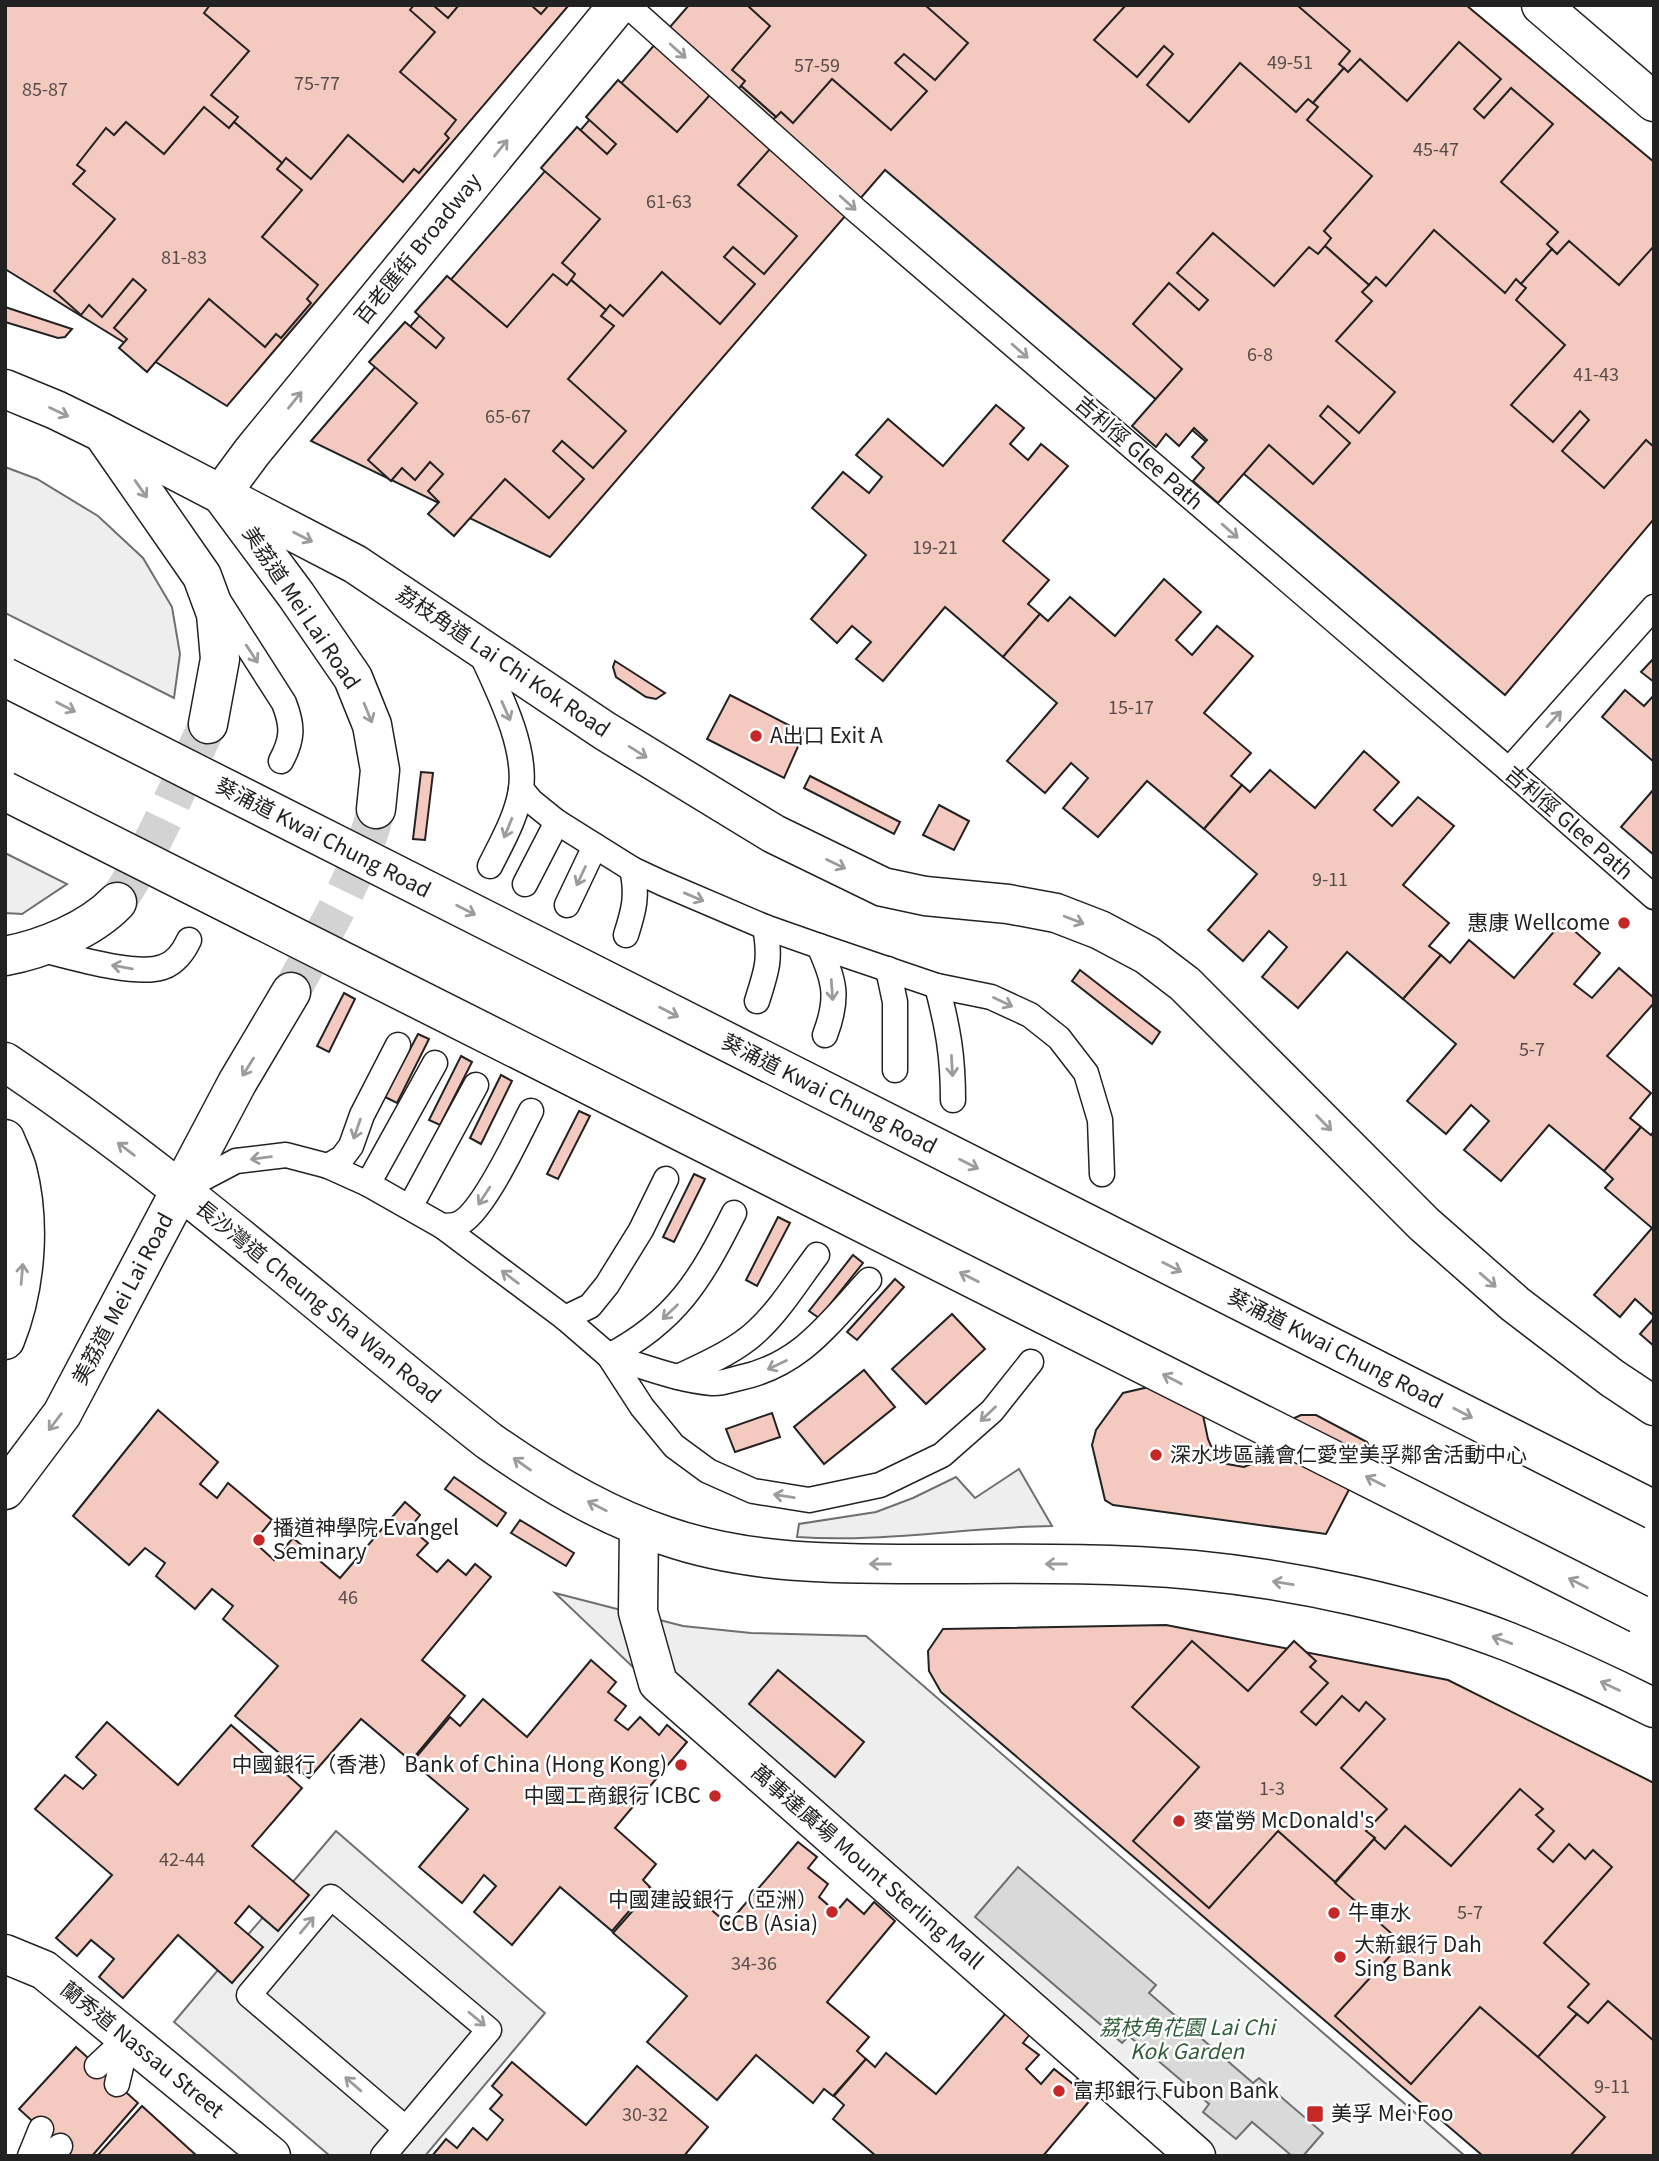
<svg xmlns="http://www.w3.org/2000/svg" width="1659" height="2161" font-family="Georgia,'Noto Sans TC',serif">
<rect width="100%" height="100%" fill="#fff"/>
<g fill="#eee" stroke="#6f6f6f" stroke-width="2">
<polygon points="5,467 37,479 98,516 143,558 172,607 180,654 174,698 5,613"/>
<polygon points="5,853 67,884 22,914 5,913"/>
<path d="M 1019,1469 L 1052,1526 C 967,1527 883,1543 797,1537 L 799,1524 L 876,1512 L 913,1498 L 956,1477 L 975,1498 Z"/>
<polygon points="555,1593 683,1626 751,1633 866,1636 1465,2156 1176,2156 798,1824"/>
</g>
<polygon fill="#ededed" stroke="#6f6f6f" stroke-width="2" points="336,1831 545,2013 425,2156 330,2156 174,2022"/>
<polygon fill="#d9d9d9" stroke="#6f6f6f" stroke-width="2" points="1018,1867 1156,1985 1149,1993 1253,2083 1259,2078 1323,2133 1303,2156 1292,2156 1252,2122 1236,2139 1203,2112 1209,2104 1129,2036 1122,2043 975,1917"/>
<g fill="#f3c9c0" stroke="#222" stroke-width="2">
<polygon points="5,5 21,5 34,13 39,5 104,5 60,73 108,107 97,122 106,128 77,165 70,160 60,173 15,142 5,157"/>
<polygon points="5,5 569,5 227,406 5,269"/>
<polygon points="210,5 414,5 410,10 435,32 400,72 456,120 445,134 449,138 419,173 414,169 403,182 348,135 311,179 286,158 282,163 234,122 238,117 211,95 249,51 204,13"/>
<polygon points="433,5 459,5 448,18"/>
<polygon points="531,5 549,5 541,14"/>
<polygon points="689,5 1466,5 1654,162 1654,519 1505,695 885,170 550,557 311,441"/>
<polygon points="747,5 925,5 968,43 935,80 904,54 895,63 927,91 891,130 832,79 793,123 781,112 776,117 741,86 745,81 732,70 770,26"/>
<polygon points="1126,5 1297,5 1350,51 1339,64 1344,68 1313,103 1308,99 1296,112 1240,63 1189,122 1147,85 1173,54 1164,46 1137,77 1094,40"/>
<polygon points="1459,42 1501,79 1474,109 1484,118 1511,88 1553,124 1501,182 1558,232 1547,244 1552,249 1521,284 1516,279 1505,293 1434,230 1386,286 1376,277 1369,285 1325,246 1331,238 1324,231 1372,176 1307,120 1318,107 1313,103 1344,68 1348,72 1360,59 1407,101"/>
<polygon points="725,78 738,90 741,86 776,117 772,120 785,132 738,185 797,236 764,274 733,247 724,257 755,284 720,324 662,272 623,316 610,305 606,310 571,280 575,274 562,263 600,219 541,168 577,127 607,154 616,144 586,117 618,80 677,132"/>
<polygon points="204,107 229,128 234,122 282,163 277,169 302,190 262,237 318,285 307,299 311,303 281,338 276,334 265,347 209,299 147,372 119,348 127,339 114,328 146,290 133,279 102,317 89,305 81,315 54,291 115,219 73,184 85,171 77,165 106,128 114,135 126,122 164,154"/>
<polygon points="1213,233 1274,286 1309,247 1318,254 1325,246 1369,285 1362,292 1372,301 1336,341 1395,392 1359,433 1328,406 1320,416 1350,443 1313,484 1269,445 1218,503 1193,481 1204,468 1192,457 1207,440 1194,428 1179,446 1166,434 1156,447 1132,426 1182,369 1133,324 1169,283 1199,310 1208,300 1177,273"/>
<polygon points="1569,241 1619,285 1654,246 1654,447 1646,440 1604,488 1562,451 1589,420 1580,411 1553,442 1511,405 1565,345 1516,300 1526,288 1521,284 1552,249 1557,254"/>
<polygon points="553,274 567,285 571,280 606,310 601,316 614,326 568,379 626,431 593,468 562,441 553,451 584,479 549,518 505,479 454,536 428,514 439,502 428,491 443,474 430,462 415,480 402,468 391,481 368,460 417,403 369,362 405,322 436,348 444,338 415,312 447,276 507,327"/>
<polygon points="5,307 72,329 65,337 58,338 5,322"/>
<polygon points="996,405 1024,428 1010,444 1028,460 1041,444 1068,466 1003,541 1049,580 1028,604 1040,614 1003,657 945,607 883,681 856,659 871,642 852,626 837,643 811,619 866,555 812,508 843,472 869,493 882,477 856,455 888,419 943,466"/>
<polygon points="1164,579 1201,612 1176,640 1192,655 1217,626 1253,656 1204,713 1251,753 1231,776 1242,785 1204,829 1147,781 1098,837 1063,808 1088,778 1071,763 1045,793 1007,761 1057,703 1003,657 1040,614 1048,621 1070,597 1115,636"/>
<polygon points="1654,658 1654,682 1641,672"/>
<polygon points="615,661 665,693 656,699 646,697 616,677 613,667"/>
<polygon points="1625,690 1644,706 1654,695 1654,762 1602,717"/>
<polygon points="730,695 804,733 784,778 707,739"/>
<polygon points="1364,751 1399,782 1374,810 1392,826 1418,797 1454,826 1403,885 1449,923 1429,946 1441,955 1403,999 1347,952 1298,1008 1262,977 1287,947 1269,931 1243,961 1208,930 1257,874 1204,829 1242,785 1250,792 1270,770 1315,808"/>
<polygon points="421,772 433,773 425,840 413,839"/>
<polygon points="810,776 900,822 894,834 804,788"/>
<polygon points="1654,789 1654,855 1621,827"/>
<polygon points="939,805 969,821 954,850 923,835"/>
<polygon points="1563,921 1600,953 1574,984 1592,998 1619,968 1654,998 1654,1003 1607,1056 1651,1093 1630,1118 1641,1127 1604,1171 1549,1125 1501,1181 1464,1150 1489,1121 1471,1105 1446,1134 1407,1101 1456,1044 1403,999 1441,955 1450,963 1469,940 1514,978"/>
<polygon points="1080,970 1160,1032 1152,1044 1072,981"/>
<polygon points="344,993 355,999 329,1052 317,1046"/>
<polygon points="418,1034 429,1039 397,1103 385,1097"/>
<polygon points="461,1056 472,1062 440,1125 429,1120"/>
<polygon points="501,1075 512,1081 481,1144 470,1138"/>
<polygon points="579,1111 590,1116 558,1179 547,1174"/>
<polygon points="1641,1127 1651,1135 1654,1131 1654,1316 1635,1299 1620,1317 1594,1295 1652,1228 1605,1188 1613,1179 1604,1171"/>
<polygon points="694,1174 705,1179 674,1242 663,1237"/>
<polygon points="778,1217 790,1223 757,1286 746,1280"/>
<polygon points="853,1255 863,1263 819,1318 809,1311"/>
<polygon points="895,1279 904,1287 857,1340 847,1332"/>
<polygon points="952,1314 985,1349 926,1404 892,1369"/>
<polygon points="1654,1318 1654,1346 1640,1334"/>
<polygon points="864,1370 895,1407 824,1464 794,1427"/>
<polygon points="1187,1378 1196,1382 1208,1439 1213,1451 1227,1464 1244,1467 1263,1459 1283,1423 1301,1415 1316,1415 1367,1442 1370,1448 1368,1453 1326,1534 1113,1505 1105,1500 1092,1445 1096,1430 1123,1393"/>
<polygon points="158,1410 218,1462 200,1484 217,1498 228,1483 272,1520 254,1542 274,1560 293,1538 340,1578 405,1502 420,1515 410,1528 428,1543 417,1555 437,1572 448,1560 466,1575 475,1564 491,1577 422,1660 465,1696 411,1761 361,1719 309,1778 235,1716 278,1666 223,1619 233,1606 212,1589 195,1609 156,1576 165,1563 145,1548 129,1565 73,1516"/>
<polygon points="772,1413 780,1437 735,1452 726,1429"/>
<polygon points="454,1477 506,1513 497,1526 445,1489"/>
<polygon points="520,1520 574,1553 566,1566 511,1533"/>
<polygon points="1166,1625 1448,1680 1654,1783 1654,2156 1483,2156 941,1692 929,1671 928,1651 943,1629"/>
<polygon points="1192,1641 1248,1691 1294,1641 1316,1661 1310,1667 1328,1683 1301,1712 1316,1725 1342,1696 1359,1711 1366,1702 1385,1719 1341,1768 1387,1809 1366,1831 1375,1838 1335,1882 1278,1831 1209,1908 1133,1841 1199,1767 1132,1707"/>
<polygon points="591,1660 616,1682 608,1692 626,1706 615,1720 628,1730 640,1717 659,1735 667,1725 687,1742 615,1828 656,1864 643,1880 650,1887 612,1931 560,1887 512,1945 474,1912 496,1886 484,1875 462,1903 419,1867 468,1809 412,1762 450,1717 460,1726 483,1699 527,1737"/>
<polygon points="778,1670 864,1742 835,1777 749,1704"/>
<polygon points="107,1722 178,1785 231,1725 302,1788 252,1846 309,1895 278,1931 249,1906 235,1923 263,1947 232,1983 178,1935 123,1998 99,1977 114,1959 91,1940 77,1956 56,1938 112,1875 35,1809 65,1775 83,1789 96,1775 76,1757"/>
<polygon points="1520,1789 1543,1809 1536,1815 1554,1831 1538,1849 1553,1862 1569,1844 1585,1859 1593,1850 1612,1867 1544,1943 1589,1984 1568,2007 1577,2014 1538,2057 1480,2007 1411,2084 1335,2016 1402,1943 1335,1883 1374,1839 1385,1849 1405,1826 1451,1866"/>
<polygon points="798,1842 817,1857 808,1868 828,1884 819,1897 836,1912 847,1899 864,1914 874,1902 895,1921 827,2002 869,2037 857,2051 866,2059 833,2096 824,2089 813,2103 756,2055 717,2100 647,2042 687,1996 613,1933 652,1889 672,1906 687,1889 728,1924"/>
<polygon points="1608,2001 1654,2041 1654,2156 1570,2156 1605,2117 1538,2057 1577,2014 1588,2023"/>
<polygon points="1006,2013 1030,2034 1023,2043 1039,2055 1026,2069 1041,2084 1054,2069 1073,2084 1079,2077 1097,2092 1043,2156 876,2156 833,2119 844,2105 834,2096 866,2059 875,2067 886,2053 936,2094"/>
<polygon points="76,2047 138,2103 92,2156 71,2156 19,2109"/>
<polygon points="512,2062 586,2125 637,2066 708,2127 684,2156 432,2156 446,2139 457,2148 473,2128 487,2140 503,2120 490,2109 502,2095 492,2086"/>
<polygon points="142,2106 197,2156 97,2156"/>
</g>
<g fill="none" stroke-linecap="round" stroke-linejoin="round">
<path stroke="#d3d3d3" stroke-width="38" stroke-dasharray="38 19" stroke-linecap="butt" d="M 291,992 C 323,933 361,874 376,809"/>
<path stroke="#d3d3d3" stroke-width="38" stroke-dasharray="38 19" stroke-linecap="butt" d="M 117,902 C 154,847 179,784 208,724"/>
<defs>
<g id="lane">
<polyline points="627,5 857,211 1509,770 1654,897"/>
<path d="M 220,603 L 284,703 C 293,726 293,739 281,761"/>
<path d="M 479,649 C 497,689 527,745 521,789 C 517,816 502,842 490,866"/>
<polyline points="1509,770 1654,607"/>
<polyline points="521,789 531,801 557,822 632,869 662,883 765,927 819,946 937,986 991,997 1030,1015 1059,1038 1086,1073 1100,1120 1102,1174"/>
<polyline points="525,884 557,822"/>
<polyline points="567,905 595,846"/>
<path d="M 626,935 C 634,910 638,895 632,869"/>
<path d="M 819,946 C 835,981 839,998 825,1035"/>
<path d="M 39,949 C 68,956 136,977 163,967 C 175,963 184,951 189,940"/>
<polyline points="888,969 895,1002 895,1070"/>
<path d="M 937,986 C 948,1028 953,1056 953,1100"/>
<path d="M 757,1001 C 767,970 771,959 765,927"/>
<polyline points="328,1166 342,1158 351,1146 362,1115 398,1045"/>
<polyline points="368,1184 435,1063"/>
<polyline points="181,1190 236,1161 286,1155 328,1166 368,1184 442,1226 565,1318 609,1356 642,1407 674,1446 708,1471 753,1491 809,1500 880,1485 942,1455 992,1411 1031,1362"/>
<polyline points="410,1207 476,1085"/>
<path d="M 442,1226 C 447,1226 453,1226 458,1224 C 482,1215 518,1136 531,1111"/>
<polyline points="565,1318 590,1306 607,1285 641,1230 666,1179"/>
<path d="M 609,1356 C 643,1366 677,1380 712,1383 C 721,1384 730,1380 739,1378 C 801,1365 828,1324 869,1280"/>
<path d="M 609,1356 C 676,1321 701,1279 734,1213"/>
<path d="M 678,1377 C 703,1365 736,1351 757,1331 C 780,1310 798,1280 817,1255"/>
<polyline points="97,2066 127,2038"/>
<polyline points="117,2084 128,2037"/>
<polyline points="30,2156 41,2129"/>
<polyline points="47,2156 60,2146"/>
<polyline points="383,2156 489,2030 331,1897 249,1995 405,2128"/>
</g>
<g id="street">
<polyline points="1541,5 1654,102"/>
<polyline points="221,494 252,452 618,5"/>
<polyline points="639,1527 638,1612 658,1683 1196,2156"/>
<polyline points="5,1954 44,1970 271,2156"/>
</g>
<g id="secondary">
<polyline points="221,494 296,595 353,678 372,725 380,770 376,809"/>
<path d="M 5,1139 C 9,1149 14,1159 17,1169 C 31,1223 26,1288 5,1340"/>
<polyline points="5,1490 62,1414 237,1083 291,992"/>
</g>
<g id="primary">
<polyline points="5,389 56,410 103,433 355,564 605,731 774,834 883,887 925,896 1008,904 1056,913 1100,930 1147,955 1185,984 1424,1224 1515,1304 1612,1378 1654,1406"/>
<polyline points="106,438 202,576 216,614 220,659 208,724"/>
<path d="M 5,956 C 43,949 90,930 117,902"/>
<path d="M 5,1062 C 176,1176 328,1314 489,1441 C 543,1479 602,1515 666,1536 C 747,1564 834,1564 919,1564 C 1011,1564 1103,1562 1194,1570 C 1296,1580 1414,1605 1509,1642 C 1558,1662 1606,1684 1654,1708"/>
</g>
</defs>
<use href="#lane" stroke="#222" stroke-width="27"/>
<use href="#street" stroke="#222" stroke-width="41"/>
<use href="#secondary" stroke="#222" stroke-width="41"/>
<use href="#primary" stroke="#222" stroke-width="41"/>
<use href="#lane" stroke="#fff" stroke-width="24"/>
<use href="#street" stroke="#fff" stroke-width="38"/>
<use href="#secondary" stroke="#fff" stroke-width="38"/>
<use href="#primary" stroke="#fff" stroke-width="38"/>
<defs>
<g id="highway-bridge">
<polyline points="5,677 1654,1510"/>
<polyline points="5,791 1639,1614"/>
</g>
</defs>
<use href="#highway-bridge" stroke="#222" stroke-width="41" stroke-linecap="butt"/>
<use href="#highway-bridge" stroke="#fff" stroke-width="38"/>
</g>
<defs><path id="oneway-shaft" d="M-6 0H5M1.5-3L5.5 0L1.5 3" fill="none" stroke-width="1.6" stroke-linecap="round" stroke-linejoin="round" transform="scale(1.75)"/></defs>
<g stroke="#9c9c9c">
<use href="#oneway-shaft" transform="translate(678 51) rotate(42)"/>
<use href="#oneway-shaft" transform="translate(501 148) rotate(-51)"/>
<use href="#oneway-shaft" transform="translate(848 203) rotate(42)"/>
<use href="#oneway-shaft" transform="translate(1020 351) rotate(41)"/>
<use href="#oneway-shaft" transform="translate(295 400) rotate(-51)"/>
<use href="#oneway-shaft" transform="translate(59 412) rotate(25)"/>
<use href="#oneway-shaft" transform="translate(141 489) rotate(55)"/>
<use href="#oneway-shaft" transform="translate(1230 531) rotate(41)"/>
<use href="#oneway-shaft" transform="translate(303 537) rotate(27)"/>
<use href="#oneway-shaft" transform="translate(252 654) rotate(57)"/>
<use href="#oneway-shaft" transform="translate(66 707) rotate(27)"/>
<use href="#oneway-shaft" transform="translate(506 711) rotate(66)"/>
<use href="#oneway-shaft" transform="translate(368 713) rotate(68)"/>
<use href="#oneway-shaft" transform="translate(1554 719) rotate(-48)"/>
<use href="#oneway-shaft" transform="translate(638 752) rotate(32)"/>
<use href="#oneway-shaft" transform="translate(508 828) rotate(112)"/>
<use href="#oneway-shaft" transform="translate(836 864) rotate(26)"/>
<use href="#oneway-shaft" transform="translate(581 876) rotate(115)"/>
<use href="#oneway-shaft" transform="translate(694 897) rotate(23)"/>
<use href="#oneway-shaft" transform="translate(466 910) rotate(27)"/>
<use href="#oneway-shaft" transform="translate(1074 920) rotate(21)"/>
<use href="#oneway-shaft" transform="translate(122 967) rotate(-170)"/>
<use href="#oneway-shaft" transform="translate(832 990) rotate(86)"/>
<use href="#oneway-shaft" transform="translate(1003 1002) rotate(25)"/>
<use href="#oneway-shaft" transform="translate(669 1012) rotate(27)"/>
<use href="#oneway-shaft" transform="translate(952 1066) rotate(87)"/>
<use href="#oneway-shaft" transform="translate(248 1067) rotate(122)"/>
<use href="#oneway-shaft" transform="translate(1324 1123) rotate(45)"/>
<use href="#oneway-shaft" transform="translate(357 1129) rotate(109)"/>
<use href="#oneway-shaft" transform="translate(126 1149) rotate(-143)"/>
<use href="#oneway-shaft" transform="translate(261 1158) rotate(173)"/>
<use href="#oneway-shaft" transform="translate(969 1164) rotate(27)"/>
<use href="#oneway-shaft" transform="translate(484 1196) rotate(123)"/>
<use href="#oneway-shaft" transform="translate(1172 1267) rotate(27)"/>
<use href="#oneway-shaft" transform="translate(22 1274) rotate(-85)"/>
<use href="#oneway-shaft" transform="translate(510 1277) rotate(-143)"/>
<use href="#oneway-shaft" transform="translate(969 1277) rotate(-153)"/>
<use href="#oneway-shaft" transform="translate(1488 1280) rotate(41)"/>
<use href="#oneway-shaft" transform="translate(670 1312) rotate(136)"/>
<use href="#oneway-shaft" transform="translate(777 1365) rotate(154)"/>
<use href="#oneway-shaft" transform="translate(1172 1379) rotate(-153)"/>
<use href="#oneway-shaft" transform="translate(1463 1413) rotate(27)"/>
<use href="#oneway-shaft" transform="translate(988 1414) rotate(136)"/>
<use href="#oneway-shaft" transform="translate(55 1422) rotate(127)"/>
<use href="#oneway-shaft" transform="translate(522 1464) rotate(-145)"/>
<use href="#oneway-shaft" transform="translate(1375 1481) rotate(-153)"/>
<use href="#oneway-shaft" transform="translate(784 1496) rotate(-171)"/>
<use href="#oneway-shaft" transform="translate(597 1506) rotate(-153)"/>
<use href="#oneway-shaft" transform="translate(880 1564) rotate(-180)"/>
<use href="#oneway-shaft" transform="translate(1056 1564) rotate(180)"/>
<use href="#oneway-shaft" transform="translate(1283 1583) rotate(-171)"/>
<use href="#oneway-shaft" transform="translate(1578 1583) rotate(-153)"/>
<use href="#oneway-shaft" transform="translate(1502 1640) rotate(-160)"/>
<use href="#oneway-shaft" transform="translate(1610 1686) rotate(-155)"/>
<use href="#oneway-shaft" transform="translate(307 1925) rotate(-50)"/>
<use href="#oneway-shaft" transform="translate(477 2019) rotate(40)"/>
<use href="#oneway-shaft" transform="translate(353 2084) rotate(-139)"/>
</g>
<g fill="#c62828" stroke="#fff" stroke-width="2.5">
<circle cx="756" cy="736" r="7"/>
<circle cx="1624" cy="923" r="7"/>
<circle cx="1156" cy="1455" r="7"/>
<circle cx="259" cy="1540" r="7"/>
<circle cx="681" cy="1765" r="7"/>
<circle cx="715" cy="1796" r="7"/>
<circle cx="1179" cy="1821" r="7"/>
<circle cx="832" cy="1912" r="7"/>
<circle cx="1334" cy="1913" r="7"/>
<circle cx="1340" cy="1957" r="7"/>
<circle cx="1059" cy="2091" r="7"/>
<rect x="1306" y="2105" width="18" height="18" rx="3.5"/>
</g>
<g text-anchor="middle" stroke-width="5" stroke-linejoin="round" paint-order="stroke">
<g font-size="18" fill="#564c4a">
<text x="1290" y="69">49-51</text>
<text x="817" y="72">57-59</text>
<text x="317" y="90">75-77</text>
<text x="45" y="96">85-87</text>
<text x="1436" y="156">45-47</text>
<text x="669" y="208">61-63</text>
<text x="184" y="264">81-83</text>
<text x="1260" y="361">6-8</text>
<text x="1596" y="381">41-43</text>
<text x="508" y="423">65-67</text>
<text x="935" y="554">19-21</text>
<text x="1131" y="714">15-17</text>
<text x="1330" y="886">9-11</text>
<text x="1532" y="1056">5-7</text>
<text x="348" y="1604">46</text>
<text x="1272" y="1795">1-3</text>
<text x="182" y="1866">42-44</text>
<text x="1470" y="1919">5-7</text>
<text x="754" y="1970">34-36</text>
<text x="1612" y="2093">9-11</text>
<text x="645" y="2121">30-32</text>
</g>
<g font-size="21" fill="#222" stroke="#fff">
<text transform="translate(418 249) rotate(-51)" y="7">百老匯街 Broadway</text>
<text transform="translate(1139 453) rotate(41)" y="7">吉利徑 Glee Path</text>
<text transform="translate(301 608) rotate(56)" y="7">美荔道 Mei Lai Road</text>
<text transform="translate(503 662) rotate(34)" y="7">荔枝角道 Lai Chi Kok Road</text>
<text transform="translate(1569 823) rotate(41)" y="7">吉利徑 Glee Path</text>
<text transform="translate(323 838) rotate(27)" y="7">葵涌道 Kwai Chung Road</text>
<text transform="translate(829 1094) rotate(27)" y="7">葵涌道 Kwai Chung Road</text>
<text transform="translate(123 1299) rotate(-62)" y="7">美荔道 Mei Lai Road</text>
<text transform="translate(318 1302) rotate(39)" y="7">長沙灣道 Cheung Sha Wan Road</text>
<text transform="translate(1335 1349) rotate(27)" y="7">葵涌道 Kwai Chung Road</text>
<text transform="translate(867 1867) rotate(41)" y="7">萬事達廣場 Mount Sterling Mall</text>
<text transform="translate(142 2050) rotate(39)" y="7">蘭秀道 Nassau Street</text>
</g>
<g font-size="21" fill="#222" stroke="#fff" text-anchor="start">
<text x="770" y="743">A出口 Exit A</text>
<text x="1610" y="930" text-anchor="end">惠康 Wellcome</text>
<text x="1170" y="1462">深水埗區議會仁愛堂美孚鄰舍活動中心</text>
<text x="273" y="1535">播道神學院 Evangel<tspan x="273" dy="24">Seminary</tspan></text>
<text x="667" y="1772" text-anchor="end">中國銀行（香港） Bank of China (Hong Kong)</text>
<text x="701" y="1803" text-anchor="end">中國工商銀行 ICBC</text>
<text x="1193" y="1828">麥當勞 McDonald's</text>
<text x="818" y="1907" text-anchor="end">中國建設銀行（亞洲）<tspan x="818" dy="24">CCB (Asia)</tspan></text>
<text x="1348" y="1920">牛車水</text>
<text x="1354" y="1952">大新銀行 Dah<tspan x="1354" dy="24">Sing Bank</tspan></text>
<text x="1073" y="2098">富邦銀行 Fubon Bank</text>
<text x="1331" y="2121">美孚 Mei Foo</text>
</g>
<g font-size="21" font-style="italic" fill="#2f5e38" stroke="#fff">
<text x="1187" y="2035">荔枝角花園 Lai Chi<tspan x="1187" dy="24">Kok Garden</tspan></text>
</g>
</g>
<rect width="1659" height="2161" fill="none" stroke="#222222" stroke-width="14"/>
</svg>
